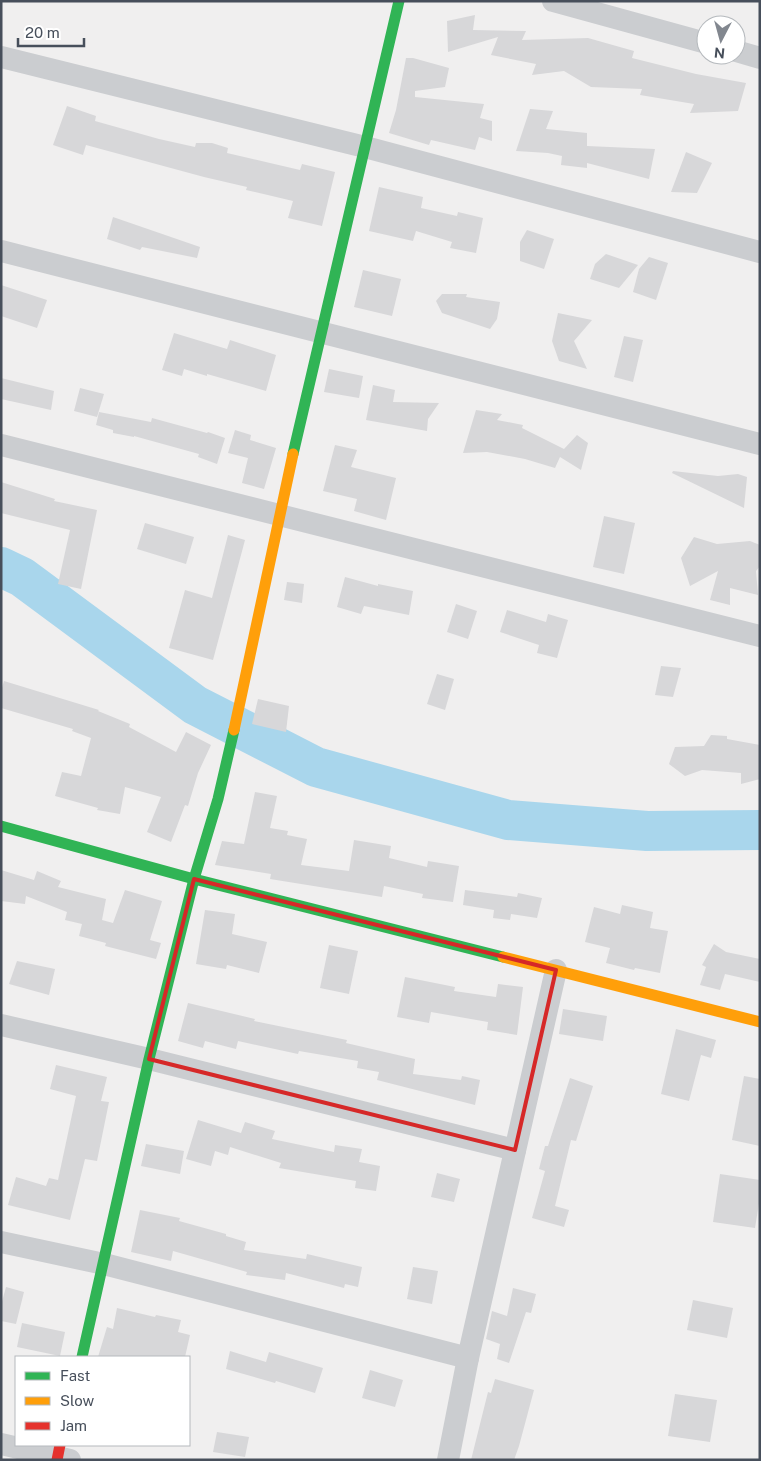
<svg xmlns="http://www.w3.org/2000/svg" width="761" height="1461" font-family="'Public Sans',sans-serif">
<rect width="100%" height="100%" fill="#f0efef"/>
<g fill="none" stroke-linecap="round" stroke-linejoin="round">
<polyline stroke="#a9d6ec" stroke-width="40" points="1,567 22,577 195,705 316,767 508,820 647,831 760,830"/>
</g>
<g fill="#d7d7d9">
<polygon points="475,15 473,30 526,31 522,40 588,38 634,51 632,58 696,74 746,83 738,111 690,113 694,104 640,95 642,89 591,87 564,71 532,75 536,64 491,55 498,37 448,52 447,21"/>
<polygon points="406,58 413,58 449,68 445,87 415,91 415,97 484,104 480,118 492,121 492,141 479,137 475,150 431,140 429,145 389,133 396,110"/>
<polygon points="67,106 96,116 95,121 159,139 195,147 196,143 212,143 228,148 227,153 300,170 302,164 335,172 322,226 288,218 293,201 246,190 247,187 204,177 86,145 83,155 53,145"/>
<polygon points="530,109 553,111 546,129 587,133 587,146 655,149 649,179 587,163 587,168 561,165 562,156 548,153 516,151"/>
<polygon points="686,152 712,163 697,193 671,192"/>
<polygon points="379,187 423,197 421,208 457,216 458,212 483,218 476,253 450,248 452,242 416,231 413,241 369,231"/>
<polygon points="113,217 200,247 197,258 142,247 140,250 107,239"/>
<polygon points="527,230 554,239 544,269 520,261 520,242"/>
<polygon points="606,254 638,265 619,288 590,279 595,264"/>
<polygon points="649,257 668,263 656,300 633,292 639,269"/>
<polygon points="363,270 401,279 392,316 354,307"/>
<polygon points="1,285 47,300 37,328 1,316"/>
<polygon points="442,294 467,294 466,297 500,302 497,319 490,329 442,313 436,301"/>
<polygon points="558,313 592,320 574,341 587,369 559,361 552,341"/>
<polygon points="174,333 227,349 230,340 276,355 266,391 207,374 207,376 184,369 182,376 162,370"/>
<polygon points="624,336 643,340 633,382 614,377"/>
<polygon points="329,369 363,376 359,398 324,392"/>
<polygon points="1,378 54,391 51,410 1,399"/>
<polygon points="373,385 395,390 393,402 439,403 428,419 427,431 366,420"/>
<polygon points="80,388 104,394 97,417 74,411"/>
<polygon points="476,410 502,414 497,420 523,425 522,428 564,449 577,435 588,443 581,470 560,457 555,468 525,459 487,452 463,453"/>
<polygon points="99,412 151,422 152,418 207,433 208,432 225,438 217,464 198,457 199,454 134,436 134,437 113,433 113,430 96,425"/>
<polygon points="235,430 251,435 250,440 276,448 264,489 242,483 248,458 228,453"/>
<polygon points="335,445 357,450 351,467 396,478 386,520 354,511 357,499 323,491"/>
<polygon points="673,471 718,476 738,474 747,477 744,508 672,473"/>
<polygon points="1,482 55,499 54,501 97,510 81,589 58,584 70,530 1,513"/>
<polygon points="604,516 635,523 624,574 593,567"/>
<polygon points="145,523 194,537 186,564 137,549"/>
<polygon points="228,535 245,540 213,660 169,648 185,590 212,598"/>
<polygon points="694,537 717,544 750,541 760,545 760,566 756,571 758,595 730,588 730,605 710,600 718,571 690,586 681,558"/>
<polygon points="345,577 378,586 378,584 413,591 409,615 364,606 361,614 337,607"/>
<polygon points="287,582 304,584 302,603 284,600"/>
<polygon points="456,604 477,611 468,639 447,632"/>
<polygon points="507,610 546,622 548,614 568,620 557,658 537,653 539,645 500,632"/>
<polygon points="661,666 681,668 673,697 655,695"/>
<polygon points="437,674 454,679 445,710 427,704"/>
<polygon points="4,681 99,710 98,711 130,724 129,727 176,752 186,732 211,745 198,773 188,806 185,805 171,842 147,832 161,797 125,787 120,814 97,810 98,808 55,796 62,772 81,776 91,738 72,731 73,729 1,708 1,691"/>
<polygon points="258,699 289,706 286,732 252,724"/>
<polygon points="711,735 727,736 727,739 760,745 760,779 741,784 741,773 702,770 685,776 669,764 675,747 704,746"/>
<polygon points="255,792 277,796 270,828 288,831 287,835 307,839 301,865 349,871 354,840 391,846 389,858 427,867 428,861 459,866 453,902 422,898 423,894 384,886 382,897 270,879 271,874 215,865 222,841 244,844"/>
<polygon points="1,870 34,880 37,871 61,881 58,887 106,899 102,920 113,923 125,890 162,901 150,940 161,943 156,959 105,946 106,943 79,936 82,924 65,920 67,912 26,896 25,904 1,901"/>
<polygon points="465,890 517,897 518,893 542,898 537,918 511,914 510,920 493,918 494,910 463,905"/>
<polygon points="622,905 653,912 650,928 668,931 660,973 635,968 634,970 606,963 610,948 585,942 594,907 620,914"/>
<polygon points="205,910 235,914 232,934 267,942 259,973 227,965 226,969 196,964"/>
<polygon points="714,944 726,952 760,959 760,982 725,974 720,990 700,985 706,967 702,965"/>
<polygon points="329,945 358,951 349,994 320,988"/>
<polygon points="17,961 55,969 49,995 9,984"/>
<polygon points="405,977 455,987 454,991 496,997 498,984 523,987 517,1035 487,1030 488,1022 431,1012 429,1023 397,1017"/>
<polygon points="188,1003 255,1019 254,1021 347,1040 346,1043 415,1059 413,1074 461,1080 462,1076 480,1080 475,1105 377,1080 379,1072 357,1068 358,1061 299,1051 298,1054 238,1041 236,1049 205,1041 203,1048 178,1041"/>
<polygon points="563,1009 607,1016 603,1041 559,1034"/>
<polygon points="676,1029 716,1040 711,1058 701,1055 689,1101 661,1094"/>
<polygon points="56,1065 107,1077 101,1101 109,1102 97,1161 85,1159 70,1220 8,1205 16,1177 46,1186 49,1178 58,1180 76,1096 50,1089"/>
<polygon points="744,1076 760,1079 760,1146 732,1140"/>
<polygon points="570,1078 593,1086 576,1141 571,1140 555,1206 569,1210 564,1227 532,1218 545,1171 539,1169 545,1146 548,1146"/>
<polygon points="198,1120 241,1133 245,1122 275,1131 272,1139 334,1152 335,1145 362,1149 359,1162 380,1166 376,1191 355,1188 356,1181 279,1168 281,1163 230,1147 228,1155 215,1151 211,1166 186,1159"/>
<polygon points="146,1144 184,1151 180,1174 141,1166"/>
<polygon points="437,1173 460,1179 454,1202 431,1197"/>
<polygon points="720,1174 760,1180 760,1197 755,1228 713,1222"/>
<polygon points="140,1210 180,1218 179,1221 226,1234 226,1236 246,1242 244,1250 306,1259 307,1254 362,1267 358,1287 345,1284 344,1288 286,1273 285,1280 246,1275 247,1272 173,1251 171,1261 131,1252"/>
<polygon points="413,1267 438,1271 432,1304 407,1299"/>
<polygon points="6,1287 24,1292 16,1324 1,1321 1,1305"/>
<polygon points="513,1288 536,1294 531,1313 526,1312 509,1363 497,1359 500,1344 486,1339 492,1311 507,1316"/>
<polygon points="693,1300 733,1308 727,1338 687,1330"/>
<polygon points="117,1308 155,1317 156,1315 181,1320 178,1332 190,1335 185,1357 98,1357 107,1327 113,1329"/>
<polygon points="22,1323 65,1332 60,1356 17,1347"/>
<polygon points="230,1351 266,1362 269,1352 323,1368 315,1393 276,1381 275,1383 226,1369"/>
<polygon points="370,1370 403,1380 395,1407 362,1398"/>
<polygon points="495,1379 534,1390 519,1446 514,1460 471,1460 488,1392 491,1393"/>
<polygon points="675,1394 717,1400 710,1442 668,1436"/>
<polygon points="217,1432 249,1437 245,1457 213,1452"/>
</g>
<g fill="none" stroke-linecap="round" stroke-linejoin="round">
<g stroke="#cbcdd0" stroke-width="22">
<polyline points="553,1 706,43"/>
<polyline points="736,51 760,58"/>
<polyline points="1,57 365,147 760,252"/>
<polyline points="1,251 760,444"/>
<polyline points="1,445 760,636"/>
<polyline points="1,1025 149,1059 515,1150"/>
<polyline points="1,1242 104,1264 468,1358"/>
<polyline points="1,1444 70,1460"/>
<polyline points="448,1460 468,1358 556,970"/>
</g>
<g stroke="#30b455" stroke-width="11">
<polyline points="293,454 399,1"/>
<polyline points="1,826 194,879 503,957"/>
<polyline points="82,1357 149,1059 194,879 218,799 234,730"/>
</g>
<g stroke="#ff9f0a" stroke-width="11">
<polyline points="234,730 293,454"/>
<polyline points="503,957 760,1022"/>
</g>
<polyline stroke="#e5322d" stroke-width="11" points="57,1460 60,1445"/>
</g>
<path fill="none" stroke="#d62828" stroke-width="4" stroke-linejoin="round" d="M 194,879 L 556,970 L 515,1150 L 149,1059 Z"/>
<rect width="761" height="1461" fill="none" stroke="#474f5b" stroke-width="5"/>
<rect x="15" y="1356" width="175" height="90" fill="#ffffff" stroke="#b5b9bd"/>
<rect x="25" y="1372" width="25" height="8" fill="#30b455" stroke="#b5b9bd"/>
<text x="60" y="1381" font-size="15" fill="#474f5b">Fast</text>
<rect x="25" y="1397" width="25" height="8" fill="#ff9f0a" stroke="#b5b9bd"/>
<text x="60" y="1406" font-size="15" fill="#474f5b">Slow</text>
<rect x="25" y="1422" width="25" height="8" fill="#e5322d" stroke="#b5b9bd"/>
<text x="60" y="1431" font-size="15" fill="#474f5b">Jam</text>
<g transform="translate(721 40) rotate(186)"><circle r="24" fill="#ffffff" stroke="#b5b9bd"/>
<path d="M0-4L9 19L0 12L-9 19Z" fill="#82878f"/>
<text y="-8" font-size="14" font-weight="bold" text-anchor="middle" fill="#474f5b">N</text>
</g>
<path d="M18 38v8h66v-8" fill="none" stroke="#474f5b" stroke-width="2.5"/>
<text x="25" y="38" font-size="15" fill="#474f5b" stroke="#ffffff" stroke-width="4" paint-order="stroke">20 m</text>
</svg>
